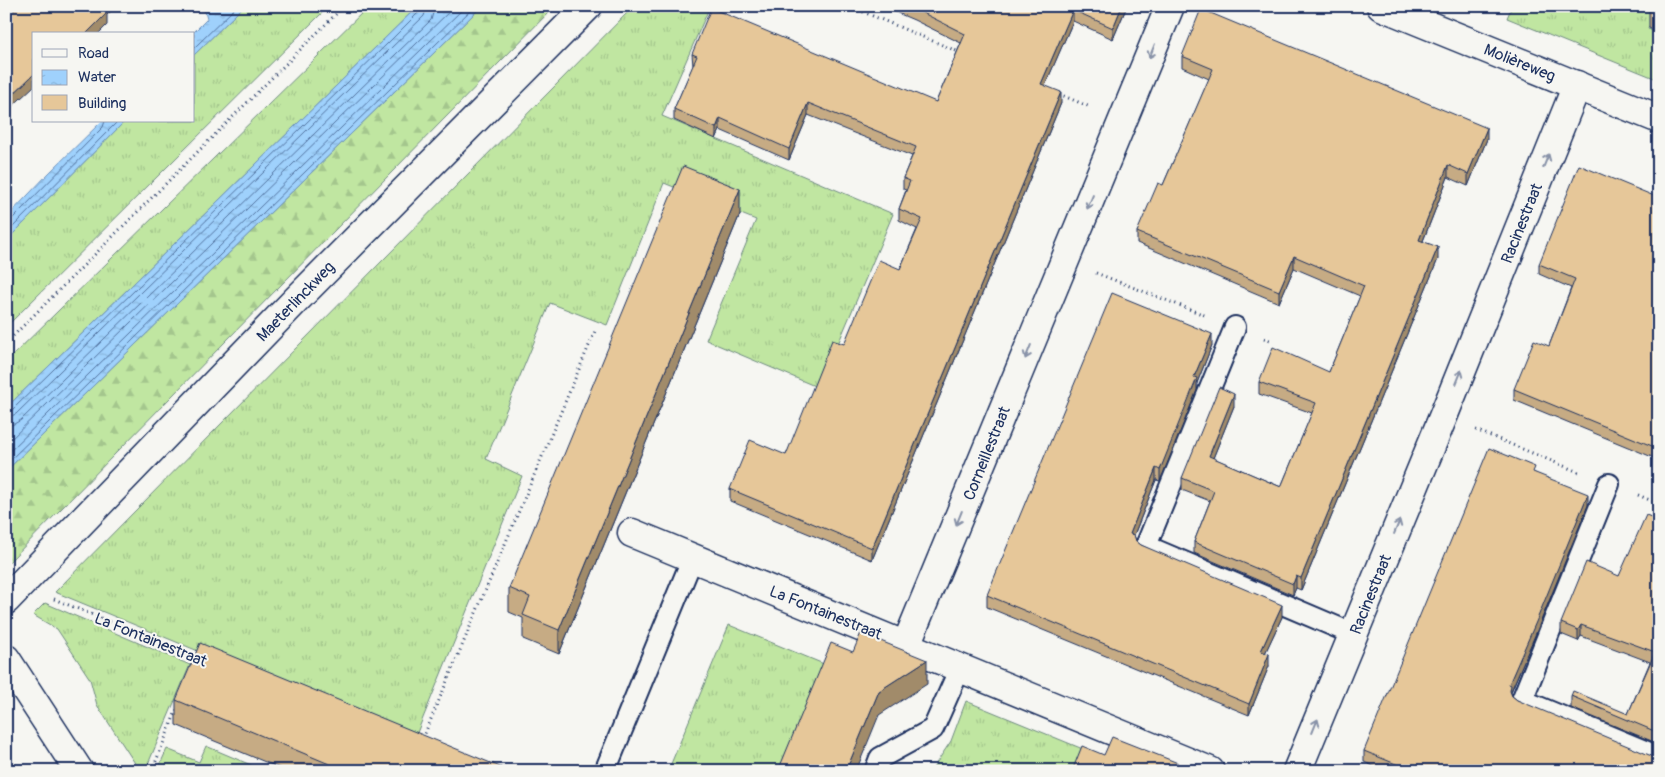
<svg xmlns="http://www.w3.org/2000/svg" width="1665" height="777" font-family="Pangolin,sans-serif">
<defs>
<pattern id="grass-tufts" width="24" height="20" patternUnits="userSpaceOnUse" patternTransform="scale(1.25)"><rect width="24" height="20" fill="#c0e6a1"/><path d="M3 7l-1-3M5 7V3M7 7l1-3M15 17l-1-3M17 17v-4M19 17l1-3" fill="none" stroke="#a4c68d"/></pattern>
<pattern id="forest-firs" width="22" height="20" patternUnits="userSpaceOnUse" patternTransform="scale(1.25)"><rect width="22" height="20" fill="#c0e6a1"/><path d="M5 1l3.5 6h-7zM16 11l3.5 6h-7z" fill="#a4c68d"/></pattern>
<pattern id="water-ripples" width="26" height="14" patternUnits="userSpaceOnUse" patternTransform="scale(1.25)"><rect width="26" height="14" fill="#9fd1fc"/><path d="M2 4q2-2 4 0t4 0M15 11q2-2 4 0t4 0" fill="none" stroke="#88b4da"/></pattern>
</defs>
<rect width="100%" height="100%" fill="#f6f6f2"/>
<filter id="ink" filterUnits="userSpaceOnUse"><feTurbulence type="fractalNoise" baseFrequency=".02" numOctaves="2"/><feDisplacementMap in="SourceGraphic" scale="10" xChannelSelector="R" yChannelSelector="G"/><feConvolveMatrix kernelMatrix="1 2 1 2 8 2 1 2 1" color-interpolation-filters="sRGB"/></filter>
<g filter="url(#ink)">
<g fill="url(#grass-tufts)" stroke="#6e8a80">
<polygon points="244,6 329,6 6,327 6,241 125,121 194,121 194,55"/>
<polygon points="369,6 418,6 6,408 6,362"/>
<polygon points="634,6 710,6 662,116 893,214 838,344 817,387 706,340 756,220 664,183 607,325 550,303 486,459 522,476 414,740 55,592"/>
<polygon points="1512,6 1646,6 1656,10 1648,29 1659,33 1659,80 1507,18"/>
<polygon points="45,603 190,665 145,771 140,771 97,705 90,679 57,629 33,615"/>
<polygon points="729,625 831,667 788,771 668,771"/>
<polygon points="966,701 1112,761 1108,771 931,771 951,741"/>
<polygon points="206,746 265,771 157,771 167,749 199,762"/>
</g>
<polygon fill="url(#forest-firs)" stroke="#6e8a80" points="482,6 555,6 6,565 6,471"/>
<g fill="url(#water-ripples)" stroke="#6a90bd">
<polygon points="199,6 244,6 194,55 194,34 192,34 207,19 205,12"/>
<polygon points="418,6 482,6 6,471 6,408"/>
<polygon points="102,121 125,121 6,241 6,218 49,173"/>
</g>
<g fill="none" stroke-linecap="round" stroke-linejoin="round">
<g stroke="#50709d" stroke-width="1">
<polyline points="194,48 237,6"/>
<polyline points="6,221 12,219 103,127 105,121"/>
<polyline points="6,234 118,121"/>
<polyline points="6,411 12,410 386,45 419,12 421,6"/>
<polyline points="6,418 16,414 390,49 424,16 427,6"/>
<polyline points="6,425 14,424 21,420 395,55 431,20 435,6"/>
<polyline points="6,444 455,6"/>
<polyline points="6,455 466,6"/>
<polyline points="6,464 475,6"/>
</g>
<defs>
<g id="service">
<polyline points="1235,327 1146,546 1353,634"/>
<polyline points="1609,484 1522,700 1659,757"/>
<polyline points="605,771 693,557"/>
<polyline points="875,771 880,758 933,729 960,668"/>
</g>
<g id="minor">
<polyline points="1381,6 1659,119"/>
<polyline points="632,533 1210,771"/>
<polyline points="906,645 1170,6"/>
<polyline points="6,659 79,771"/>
<polyline points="1297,771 1443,417 1577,85"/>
</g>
<polyline id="tertiary" points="6,600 296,300 588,6"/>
</defs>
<use href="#service" stroke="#1b2f5e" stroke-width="24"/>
<use href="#minor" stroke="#1b2f5e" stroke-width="31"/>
<use href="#tertiary" stroke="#1b2f5e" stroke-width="31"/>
<g stroke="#1b2f5e" stroke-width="3" stroke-dasharray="1 4" stroke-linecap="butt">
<polyline points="849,6 959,52"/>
<polyline points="1059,94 1090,107"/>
<polyline points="1096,273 1207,316"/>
<polyline points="1264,338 1272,341"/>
<polyline points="6,343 344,6"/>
<polyline points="1476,430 1581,473"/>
<polyline points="1638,495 1652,501"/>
<polyline points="54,599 196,657"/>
<polyline points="423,738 596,329"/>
<polyline points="152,771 177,709"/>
</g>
<use href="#service" stroke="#f6f6f2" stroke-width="20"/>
<use href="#minor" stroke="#f6f6f2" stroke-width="28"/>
<use href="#tertiary" stroke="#f6f6f2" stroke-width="28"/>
</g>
<g fill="#c6ab84" stroke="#1b2f5e">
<polygon points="881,6 1127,6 1113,39 1073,21 1045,85 1061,103 872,560 730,501 730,489 786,455 844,344 900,269 917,229 899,220 899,209 906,190 903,189 903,178 912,156 808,115 789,160 720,130 716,139 674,120 674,109 693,66 692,54 936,102 961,43 914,20"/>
<polygon points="1646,6 1659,6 1659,33 1649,28 1649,7"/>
<polygon points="1182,56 1487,139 1468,186 1448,177 1423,241 1438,259 1301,590 1296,588 1293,595 1194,553 1194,542 1210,501 1182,490 1182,478 1234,406 1213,458 1281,487 1312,413 1259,394 1259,382 1329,372 1360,296 1294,268 1279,303 1137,243 1137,232 1163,185 1209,79 1182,67"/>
<polygon points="1659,198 1659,454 1657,459 1514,400 1514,389 1549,346 1571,288 1539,274 1539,264"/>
<polygon points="740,214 559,654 523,639 523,618 509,612 509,588"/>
<polygon points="1212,345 1197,383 1197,390 1160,481 1156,480 1134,535 1136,541 1141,545 1282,617 1265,653 1269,666 1249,715 987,607 987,595"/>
<polygon points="1535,473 1588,505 1536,633 1511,692 1512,696 1517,700 1659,771 1385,771 1364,762 1364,751"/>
<polygon points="1659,520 1659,744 1571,708 1571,696 1628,714 1650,662 1581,636 1578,641 1561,634 1561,623 1619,576"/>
<polygon points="176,700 510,771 287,771 176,725"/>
</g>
<g fill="#a18b6b" stroke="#1b2f5e">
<polygon points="104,6 116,6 107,15 107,25 98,34 86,34"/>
<polygon points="1122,6 1127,6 1113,39 1113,28"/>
<polygon points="1073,10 1073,21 1041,95 1041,84"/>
<polygon points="34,74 34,86 6,112 6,101"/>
<polygon points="1061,92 1061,103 872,560 872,548"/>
<polygon points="808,103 808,115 789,160 789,149"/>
<polygon points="720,118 720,130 716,139 716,128"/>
<polygon points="1487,128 1487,139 1468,186 1468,174"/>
<polygon points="1448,165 1448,177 1419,251 1419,240"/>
<polygon points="740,189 740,214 559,654 559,630"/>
<polygon points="1438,247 1438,259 1301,590 1301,578"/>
<polygon points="1294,256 1294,268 1279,303 1279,291"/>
<polygon points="1212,334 1212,345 1197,383 1197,390 1160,481 1160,470 1194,377"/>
<polygon points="1234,394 1234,406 1209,468 1209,456"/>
<polygon points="1659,443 1659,454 1657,459 1657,448"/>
<polygon points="1156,468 1156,480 1130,545 1130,534"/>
<polygon points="1588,494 1588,505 1536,633 1511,691 1510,702 1509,684"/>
<polygon points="1296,576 1296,588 1293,595 1293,584"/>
<polygon points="1282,605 1282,617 1261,662 1261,651"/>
<polygon points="1581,625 1581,636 1578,641 1578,630"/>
<polygon points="1269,654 1269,666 1249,715 1249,704"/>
<polygon points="927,660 927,684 879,715 856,771 846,771 879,691"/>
<polygon points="1178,763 1178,771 1166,771"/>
</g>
<g fill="#e6c799" stroke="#1b2f5e">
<polygon points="18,6 104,6 102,8 107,13 86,34 34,34 34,74 6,101 6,17"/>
<polygon points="909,6 1122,6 1113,28 1073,10 1041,84 1061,92 872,548 730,489 750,440 786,455 832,340 844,344 879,260 900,269 922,219 899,209 910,181 903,178 916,147 808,103 789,149 720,118 716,128 674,109 697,56 692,54 711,8 936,102 965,34"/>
<polygon points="1201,9 1487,128 1468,174 1448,165 1419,240 1438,247 1301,578 1296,576 1293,584 1194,542 1214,491 1182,478 1219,387 1234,394 1209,456 1281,487 1316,403 1259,382 1273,347 1329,372 1364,286 1294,256 1279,291 1137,232 1158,183 1163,185 1213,69 1182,56"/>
<polygon points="1579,165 1659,198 1659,443 1657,448 1514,389 1534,340 1549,346 1575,279 1539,264"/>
<polygon points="683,166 740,189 559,630 523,615 530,597 509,588"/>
<polygon points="1112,293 1212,334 1194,377 1197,378 1160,470 1156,468 1130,534 1134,535 1136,541 1141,545 1282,605 1261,651 1269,654 1249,704 987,595"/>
<polygon points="1489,448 1535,467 1533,472 1588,494 1536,622 1509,684 1511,685 1510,691 1512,696 1517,700 1654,757 1659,757 1659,771 1413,771 1364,751"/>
<polygon points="1646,515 1659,520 1659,733 1571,696 1573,691 1628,714 1655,652 1581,625 1578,630 1561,623 1586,562 1619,576"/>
<polygon points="861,633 927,660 879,691 846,771 778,771 831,643 853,652"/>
<polygon points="200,643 510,771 346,771 176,700"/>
<polygon points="1112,737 1178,763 1166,771 1072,771 1082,746 1104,755"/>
</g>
<defs><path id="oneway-shaft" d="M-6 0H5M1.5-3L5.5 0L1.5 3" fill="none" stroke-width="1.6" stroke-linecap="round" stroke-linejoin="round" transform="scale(1.25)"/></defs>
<g stroke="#8892a8">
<use href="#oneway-shaft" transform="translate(1152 51) rotate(112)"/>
<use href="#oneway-shaft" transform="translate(1546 161) rotate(-68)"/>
<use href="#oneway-shaft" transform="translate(1090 202) rotate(113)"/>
<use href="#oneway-shaft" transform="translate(1028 352) rotate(112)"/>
<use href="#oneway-shaft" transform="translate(1459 377) rotate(-68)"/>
<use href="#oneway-shaft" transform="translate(959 518) rotate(112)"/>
<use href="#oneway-shaft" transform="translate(1397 527) rotate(-67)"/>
<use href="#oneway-shaft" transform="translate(1315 726) rotate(-68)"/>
</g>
</g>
<g text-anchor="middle" stroke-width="4" stroke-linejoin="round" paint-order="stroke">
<g font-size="16" fill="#1b2f5e" stroke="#f6f6f2">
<text transform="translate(1520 62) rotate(22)" y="6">Molièreweg</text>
<text transform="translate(1521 223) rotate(-68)" y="6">Racinestraat</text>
<text transform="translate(295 301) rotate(-46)" y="6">Maeterlinckweg</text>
<text transform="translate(986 453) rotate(-68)" y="6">Corneillestraat</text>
<text transform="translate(1370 594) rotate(-68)" y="6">Racinestraat</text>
<text transform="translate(826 612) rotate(22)" y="6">La Fontainestraat</text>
<text transform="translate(151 639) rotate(22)" y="6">La Fontainestraat</text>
</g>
</g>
<rect width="1665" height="777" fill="none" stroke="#f6f6f2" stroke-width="25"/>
<rect x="12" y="12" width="1640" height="752" fill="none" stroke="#1b2f5e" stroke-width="2" filter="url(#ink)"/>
<rect x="32" y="32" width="162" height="90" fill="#f6f6f2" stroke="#9ea6b7"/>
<rect x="42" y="49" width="25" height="8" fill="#f6f6f2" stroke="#9ea6b7"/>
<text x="78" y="58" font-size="15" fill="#1b2f5e">Road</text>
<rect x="42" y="70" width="25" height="15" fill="url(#water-ripples)" stroke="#9ea6b7"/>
<text x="78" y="82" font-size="15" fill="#1b2f5e">Water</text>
<rect x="42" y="95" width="25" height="15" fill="#e6c799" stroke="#9ea6b7"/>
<text x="78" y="108" font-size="15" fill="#1b2f5e">Building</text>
</svg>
